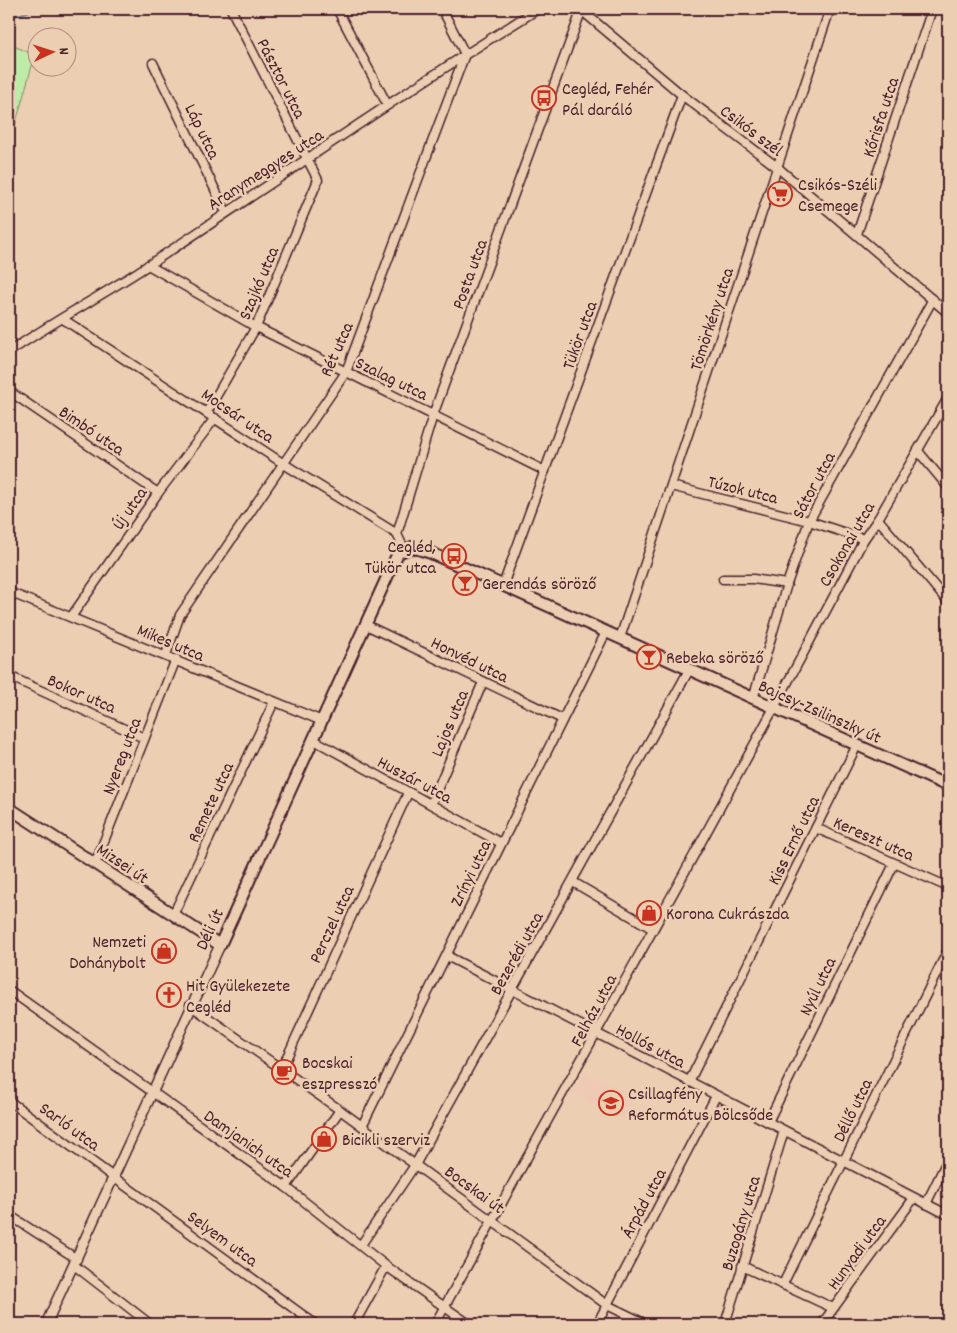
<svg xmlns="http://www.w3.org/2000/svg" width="957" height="1333" font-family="Dekko,sans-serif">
<rect width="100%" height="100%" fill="#eccfb3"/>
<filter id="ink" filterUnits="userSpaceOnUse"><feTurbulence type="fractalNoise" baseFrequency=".02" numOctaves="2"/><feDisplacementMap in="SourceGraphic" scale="10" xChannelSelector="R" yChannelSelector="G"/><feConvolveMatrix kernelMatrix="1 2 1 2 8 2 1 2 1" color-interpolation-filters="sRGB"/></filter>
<g filter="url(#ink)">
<polygon fill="#efc9b4" points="585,1073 635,1095 624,1119 602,1110 573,1093"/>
<polygon fill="#bfeba8" stroke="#84856a" points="9,44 35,55 9,147"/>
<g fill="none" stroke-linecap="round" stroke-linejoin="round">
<polyline stroke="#708f99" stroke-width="2" points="9,18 36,9"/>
<defs>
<g id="minor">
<polyline points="337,9 387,104"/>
<polyline points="580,9 682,95 777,167 948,313"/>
<polyline points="153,63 226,212"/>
<polyline points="857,234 932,9"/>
<polyline points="148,265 256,327 545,471"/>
<polyline points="63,319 284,464 397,534"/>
<path d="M 9,352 C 54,321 103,295 150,264 C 279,179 406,90 538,9"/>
<polyline points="9,391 158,493"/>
<polyline points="207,412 256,327 318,180 231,9"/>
<polyline points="918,451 948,487"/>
<polyline points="671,486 809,521 864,539"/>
<polyline points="878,519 948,602"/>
<polyline points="404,549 397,534 433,415 582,9"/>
<polyline points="723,579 753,579 787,584"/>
<polyline points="503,585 682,95"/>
<polyline points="9,592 322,721"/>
<polyline points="71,617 158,493 215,418"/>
<polyline points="366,625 562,719"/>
<polyline points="620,638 830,9"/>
<polyline points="166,655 180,615 346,372 465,54 442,9"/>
<polyline points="9,676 144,738"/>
<polyline points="753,699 787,584 809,521 933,299"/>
<polyline points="314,740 501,843"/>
<polyline points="431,804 483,682"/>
<polyline points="816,828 948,887"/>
<polyline points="95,864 176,659"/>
<polyline points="573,882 653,929"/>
<polyline points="173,915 274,702"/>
<polyline points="447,956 948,1215"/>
<polyline points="9,990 286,1187 386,1266 469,1324"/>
<polyline points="190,1005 340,1110 607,1305 646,1324"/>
<polyline points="282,1068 408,793"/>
<polyline points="689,1082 857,745"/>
<polyline points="9,1101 315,1324"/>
<polyline points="768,1122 894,864"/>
<polyline points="362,1126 606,632"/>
<polyline points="286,1187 340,1110"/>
<polyline points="926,1204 948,1159"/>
<polyline points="9,1215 77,1259"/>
<polyline points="361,1245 415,1165 689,670"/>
<polyline points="74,1265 150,1324"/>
<polyline points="742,1266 833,1308"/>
<polyline points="783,1284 948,950"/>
<polyline points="354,1324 386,1266"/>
<path d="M 435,1324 C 579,1063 725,803 864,539 L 878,519 L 948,398"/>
<polyline points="597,1324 716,1096"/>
<polyline points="725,1324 784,1131"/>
<polyline points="822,1324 914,1198"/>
</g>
<polyline id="tertiary" points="46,1324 220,945"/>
<polyline id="secondary" points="9,808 220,945 398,553 412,547 431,553 948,786"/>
</defs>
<use href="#minor" stroke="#4a1f2b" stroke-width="11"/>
<use href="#tertiary" stroke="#4a1f2b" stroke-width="12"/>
<use href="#secondary" stroke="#4a1f2b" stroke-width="14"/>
<use href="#minor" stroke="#eccfb3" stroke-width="8"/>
<use href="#tertiary" stroke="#eccfb3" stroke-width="9"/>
<use href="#secondary" stroke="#eccfb3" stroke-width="10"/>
</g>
</g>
<defs>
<symbol id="bus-ring" viewBox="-11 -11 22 22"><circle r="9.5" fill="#eccfb3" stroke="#c8321e" stroke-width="1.5"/><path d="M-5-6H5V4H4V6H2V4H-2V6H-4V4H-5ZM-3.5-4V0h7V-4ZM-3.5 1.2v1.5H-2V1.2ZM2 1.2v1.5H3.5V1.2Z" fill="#c8321e"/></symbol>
<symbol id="supermarket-ring" viewBox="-11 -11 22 22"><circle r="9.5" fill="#eccfb3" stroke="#c8321e" stroke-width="1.5"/><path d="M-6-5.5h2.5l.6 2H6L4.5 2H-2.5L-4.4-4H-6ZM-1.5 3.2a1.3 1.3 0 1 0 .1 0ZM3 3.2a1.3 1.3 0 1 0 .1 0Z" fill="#c8321e"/></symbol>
<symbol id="bar-ring" viewBox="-11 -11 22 22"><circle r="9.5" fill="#eccfb3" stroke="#c8321e" stroke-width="1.5"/><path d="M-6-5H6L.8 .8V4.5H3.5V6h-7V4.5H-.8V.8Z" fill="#c8321e"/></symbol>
<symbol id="shop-ring" viewBox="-11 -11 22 22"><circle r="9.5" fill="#eccfb3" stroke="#c8321e" stroke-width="1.5"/><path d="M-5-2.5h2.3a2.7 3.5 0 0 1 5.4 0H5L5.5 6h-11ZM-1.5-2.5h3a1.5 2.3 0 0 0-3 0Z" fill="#c8321e"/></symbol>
<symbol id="church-ring" viewBox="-11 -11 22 22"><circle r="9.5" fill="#eccfb3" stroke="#c8321e" stroke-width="1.5"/><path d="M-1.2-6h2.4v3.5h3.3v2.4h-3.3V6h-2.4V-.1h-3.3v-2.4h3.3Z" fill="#c8321e"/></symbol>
<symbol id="cafe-ring" viewBox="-11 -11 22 22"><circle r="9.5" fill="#eccfb3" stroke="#c8321e" stroke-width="1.5"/><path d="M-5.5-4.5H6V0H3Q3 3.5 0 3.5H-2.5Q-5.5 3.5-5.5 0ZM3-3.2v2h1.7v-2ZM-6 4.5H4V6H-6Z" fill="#c8321e"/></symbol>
<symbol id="school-ring" viewBox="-11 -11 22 22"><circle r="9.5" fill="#eccfb3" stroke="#c8321e" stroke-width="1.5"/><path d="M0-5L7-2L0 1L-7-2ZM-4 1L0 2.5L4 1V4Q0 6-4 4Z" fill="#c8321e"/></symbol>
</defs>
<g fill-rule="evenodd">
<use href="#bus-ring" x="530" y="84" width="28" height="28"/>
<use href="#supermarket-ring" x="766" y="180" width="28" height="28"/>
<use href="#bus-ring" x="440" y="542" width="28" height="28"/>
<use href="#bar-ring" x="451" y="569" width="28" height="28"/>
<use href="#bar-ring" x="635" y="643" width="28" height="28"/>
<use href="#shop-ring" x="635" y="899" width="28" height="28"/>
<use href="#shop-ring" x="150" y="937" width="28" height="28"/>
<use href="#church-ring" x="155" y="981" width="28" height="28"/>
<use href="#cafe-ring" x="270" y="1058" width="28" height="28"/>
<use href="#school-ring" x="597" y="1089" width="28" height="28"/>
<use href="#shop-ring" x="310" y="1125" width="28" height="28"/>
</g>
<g text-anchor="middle" stroke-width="5" stroke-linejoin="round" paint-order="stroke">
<g font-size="18" fill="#4a1f2b" stroke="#eccfb3">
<text transform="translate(282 78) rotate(63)" y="6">Pásztor utca</text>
<text transform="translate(880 117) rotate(-72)" y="6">Kőrisfa utca</text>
<text transform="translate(752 130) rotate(37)" y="6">Csikós szél</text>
<text transform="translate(203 131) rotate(64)" y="6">Láp utca</text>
<text transform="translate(265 169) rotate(-33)" y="6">Aranymeggyes utca</text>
<text transform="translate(469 274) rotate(-70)" y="6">Posta utca</text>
<text transform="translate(258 283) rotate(-67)" y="6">Szajkó utca</text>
<text transform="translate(711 319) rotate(-72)" y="6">Tömörkény utca</text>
<text transform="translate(579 335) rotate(-70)" y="6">Tükör utca</text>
<text transform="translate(336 349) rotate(-66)" y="6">Rét utca</text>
<text transform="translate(392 378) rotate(26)" y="6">Szalag utca</text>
<text transform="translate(238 415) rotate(34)" y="6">Mocsár utca</text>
<text transform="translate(92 430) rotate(34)" y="6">Bimbó utca</text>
<text transform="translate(813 485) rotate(-62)" y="6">Sátor utca</text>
<text transform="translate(743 489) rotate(14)" y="6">Túzok utca</text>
<text transform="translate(129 508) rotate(-55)" y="6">Új utca</text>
<text transform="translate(846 544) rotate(-60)" y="6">Csokonai utca</text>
<text transform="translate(171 642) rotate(23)" y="6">Mikes utca</text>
<text transform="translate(470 659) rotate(26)" y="6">Honvéd utca</text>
<text transform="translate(82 693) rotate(24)" y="6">Bokor utca</text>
<text transform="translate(820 711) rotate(24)" y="6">Bajcsy-Zsilinszky út</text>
<text transform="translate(449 723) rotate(-67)" y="6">Lajos utca</text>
<text transform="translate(121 756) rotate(-69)" y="6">Nyereg utca</text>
<text transform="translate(415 779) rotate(28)" y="6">Huszár utca</text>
<text transform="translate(210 802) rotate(-65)" y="6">Remete utca</text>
<text transform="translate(874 838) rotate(24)" y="6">Kereszt utca</text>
<text transform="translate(793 840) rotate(-64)" y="6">Kiss Ernő utca</text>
<text transform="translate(123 863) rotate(34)" y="6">Mizsei út</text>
<text transform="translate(470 873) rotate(-64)" y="6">Zrínyi utca</text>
<text transform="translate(331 924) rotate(-65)" y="6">Perczel utca</text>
<text transform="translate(209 929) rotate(-65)" y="6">Déli út</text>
<text transform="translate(516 953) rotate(-61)" y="6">Bezerédi utca</text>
<text transform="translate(817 986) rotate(-64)" y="6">Nyúl utca</text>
<text transform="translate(593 1010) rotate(-62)" y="6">Felház utca</text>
<text transform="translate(651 1045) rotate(28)" y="6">Hollós utca</text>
<text transform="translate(852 1110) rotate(-64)" y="6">Déllő utca</text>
<text transform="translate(70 1126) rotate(36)" y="6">Sarló utca</text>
<text transform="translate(249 1143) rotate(35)" y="6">Damjanich utca</text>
<text transform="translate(475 1189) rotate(36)" y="6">Bocskai út</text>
<text transform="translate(643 1203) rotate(-62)" y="6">Árpád utca</text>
<text transform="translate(740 1223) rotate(-73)" y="6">Buzogány utca</text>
<text transform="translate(223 1238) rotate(36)" y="6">Selyem utca</text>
<text transform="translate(856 1252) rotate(-54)" y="6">Hunyadi utca</text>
</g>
<g font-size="18" fill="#4a1f2b" stroke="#eccfb3" text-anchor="start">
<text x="562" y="94">Cegléd, Fehér<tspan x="562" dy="21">Pál daráló</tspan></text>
<text x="798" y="190">Csikós-Széli<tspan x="798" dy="21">Csemege</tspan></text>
<text x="436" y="552" text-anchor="end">Cegléd,<tspan x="436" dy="21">Tükör utca</tspan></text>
<text x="482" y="589">Gerendás söröző</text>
<text x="666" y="663">Rebeka söröző</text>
<text x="666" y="919">Korona Cukrászda</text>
<text x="146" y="947" text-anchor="end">Nemzeti<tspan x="146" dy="21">Dohánybolt</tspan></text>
<text x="186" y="991">Hit Gyülekezete<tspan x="186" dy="21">Cegléd</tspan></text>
<text x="302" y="1068">Bocskai<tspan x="302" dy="21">eszpresszó</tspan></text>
<text x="628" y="1099">Csillagfény<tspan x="628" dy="21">Református Bölcsőde</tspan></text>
<text x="342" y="1145">Bicikli szerviz</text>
</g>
</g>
<rect width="957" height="1333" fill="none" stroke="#eccfb3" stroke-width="30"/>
<rect x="15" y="15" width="927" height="1303" fill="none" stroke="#4a1f2b" stroke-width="2" filter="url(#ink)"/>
<g transform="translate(52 52) rotate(86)"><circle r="24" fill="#eccfb3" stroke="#ab897d"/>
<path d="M0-4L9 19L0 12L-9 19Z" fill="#c8321e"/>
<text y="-8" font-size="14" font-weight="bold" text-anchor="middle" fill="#4a1f2b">N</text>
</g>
</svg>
